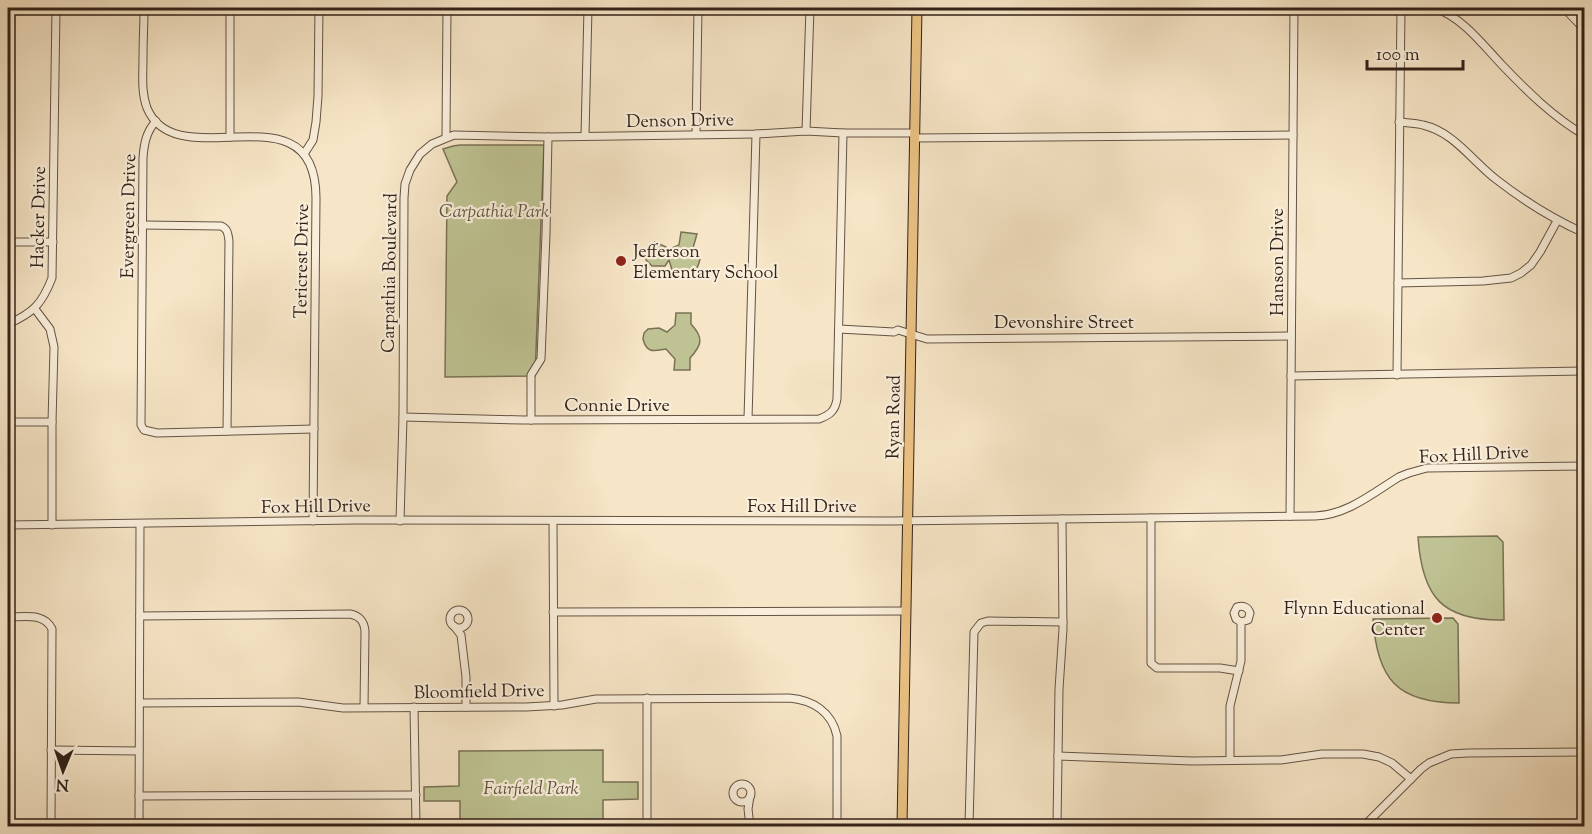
<svg xmlns="http://www.w3.org/2000/svg" width="1592" height="834" font-family="'Sorts Mill Goudy',serif">
<rect width="100%" height="100%" fill="#f6e5c6"/>
<filter id="stains"><feTurbulence type="fractalNoise" baseFrequency=".00333" numOctaves="4"/><feColorMatrix values="0 0 0 0 .2 0 0 0 0 .09 0 0 0 0 .02 0 0 0 .5 -.17"/></filter>
<radialGradient id="worn" r=".72"><stop offset=".6" stop-color="#630" stop-opacity="0"/><stop offset="1" stop-color="#630" stop-opacity=".3"/></radialGradient>
<g fill="#bfc393" stroke="#797256" stroke-width="1.5">
<polygon points="460,145 544,145 535,376 445,377 447,196 457,182 443,149 453,146"/>
<path d="M 681,232 L 697,234 L 693,248 L 700,259 C 698,268 693,278 682,276 C 678,275 675,272 672,270 L 669,260 L 665,266 L 652,266 L 646,260 C 646,252 648,248 655,242 L 670,249 L 679,245 Z"/>
<path d="M 676,313 L 691,313 L 691,324 C 704,338 702,345 690,358 L 690,370 L 674,370 L 675,359 L 666,349 C 654,351 647,354 643,339 L 644,333 L 648,329 L 659,328 L 667,332 L 675,325 Z"/>
<path d="M 1497,536 L 1503,542 L 1504,620 C 1442,621 1422,597 1418,537 Z"/>
<path d="M 1453,618 L 1458,624 L 1459,703 C 1397,703 1377,679 1373,619 Z"/>
<polygon points="603,750 603,782 638,782 638,799 603,800 603,826 460,826 460,801 424,801 424,787 459,786 459,751"/>
</g>
<g fill="none" stroke-linecap="round" stroke-linejoin="round">
<defs>
<g id="minor">
<path d="M 144,8 C 144,24 143,41 143,58 C 143,75 141,92 147,108 C 177,180 316,83 316,198 L 313,521"/>
<path d="M 1435,8 C 1463,18 1482,44 1502,65 C 1527,91 1553,117 1584,135"/>
<polyline points="1564,8 1584,29"/>
<path d="M 156,121 C 146,132 144,144 143,158 L 141,425 L 144,430 L 157,433 L 314,429"/>
<path d="M 1399,122 C 1407,123 1415,123 1423,125 C 1454,132 1473,162 1497,180 C 1524,201 1553,219 1584,233"/>
<polyline points="806,131 810,8"/>
<polyline points="696,134 698,8"/>
<polyline points="585,136 588,8"/>
<polyline points="230,137 230,8"/>
<polyline points="446,137 447,8"/>
<polyline points="914,138 1293,135"/>
<polyline points="304,154 313,140 316,122 318,96 319,8"/>
<path d="M 142,225 L 221,226 C 228,229 228,234 229,241 L 227,431"/>
<polyline points="8,242 53,242"/>
<polyline points="1398,283 1483,281 1511,278 1521,273 1531,265 1540,252 1557,221"/>
<polyline points="35,309 50,329 54,347 52,422 52,525"/>
<path d="M 8,324 C 33,313 42,304 52,278 L 56,8"/>
<polyline points="839,329 894,332 898,330 927,339 1291,336"/>
<polyline points="1397,375 1401,8"/>
<polyline points="1291,376 1584,371"/>
<path d="M 403,417 L 523,420 L 819,419 C 830,415 835,411 837,399 L 843,133"/>
<polyline points="748,419 756,134"/>
<polyline points="531,420 531,375 541,359 546,234 548,137"/>
<polyline points="8,422 52,422"/>
<polyline points="1290,516 1294,8"/>
<polyline points="1151,518 1151,663 1157,668 1220,668 1239,671"/>
<polyline points="400,521 403,417 404,198 405,184 410,170 420,154 432,144 454,135 548,137 756,134 806,131 843,133 914,133"/>
<polyline points="553,521 554,706"/>
<path d="M 8,525 L 356,520 L 891,521 L 1315,516 C 1347,515 1373,493 1399,477 L 1409,473 L 1427,468 L 1584,466"/>
<circle cx="459" cy="619" r="9"/>
<polyline points="553,612 905,611"/>
<path d="M 140,616 L 350,614 C 360,616 364,621 365,631 L 364,707"/>
<path d="M 8,617 C 23,617 44,612 52,629 L 51,826"/>
<polyline points="454,626 461,635 466,677 466,707"/>
<polyline points="647,698 647,826"/>
<path d="M 140,703 L 298,702 L 343,708 L 526,707 L 562,705 L 596,699 L 789,698 C 813,700 832,712 837,736 L 837,826"/>
<polyline points="414,707 416,826"/>
<polyline points="51,750 139,751"/>
<polyline points="1058,756 1192,761 1281,760 1322,754 1363,754 1379,757 1392,763 1411,779"/>
<path d="M 1230,760 L 1230,706 L 1241,661 L 1241,622 L 1248,620 L 1250,613 C 1248,607 1243,605 1237,607 L 1234,613 L 1236,619 L 1241,622"/>
<circle cx="742" cy="793" r="9"/>
<polyline points="139,796 416,795"/>
<polyline points="750,796 748,809 750,826"/>
<polyline points="139,826 140,524"/>
<polyline points="969,826 974,632 981,623 988,621 1063,622"/>
<polyline points="1057,826 1059,689 1063,629 1062,519"/>
<polyline points="1364,826 1421,769 1429,763 1451,754 1468,753 1584,752"/>
</g>
<polyline id="major" points="902,826 917,8"/>
</defs>
<use href="#minor" stroke="#645344" stroke-width="9"/>
<use href="#major" stroke="#332219" stroke-width="11"/>
<use href="#minor" stroke="#f9eeda" stroke-width="7"/>
<use href="#major" stroke="#ebc283" stroke-width="9"/>
</g>
<g fill="#8f2418" stroke="#f9eeda" stroke-width="2">
<circle cx="621" cy="261" r="6"/>
<circle cx="1437" cy="618" r="6"/>
</g>
<g text-anchor="middle" stroke-width="4.5" stroke-linejoin="round" paint-order="stroke">
<g font-size="18" fill="#332219" stroke="#f9eeda">
<text transform="translate(680 120) rotate(-1)" y="6">Denson Drive</text>
<text transform="translate(128 216) rotate(-89)" y="6">Evergreen Drive</text>
<text transform="translate(38 217) rotate(-89)" y="6">Hacker Drive</text>
<text transform="translate(301 261) rotate(-89)" y="6">Tericrest Drive</text>
<text transform="translate(1277 262) rotate(-90)" y="6">Hanson Drive</text>
<text transform="translate(389 273) rotate(-89)" y="6">Carpathia Boulevard</text>
<text x="1064" y="328">Devonshire Street</text>
<text x="617" y="411">Connie Drive</text>
<text transform="translate(893 417) rotate(-89)" y="6">Ryan Road</text>
<text transform="translate(1474 454) rotate(-3)" y="6">Fox Hill Drive</text>
<text transform="translate(316 506) rotate(-1)" y="6">Fox Hill Drive</text>
<text x="802" y="512">Fox Hill Drive</text>
<text transform="translate(479 691) rotate(-1)" y="6">Bloomfield Drive</text>
</g>
<g font-size="18" font-style="italic" fill="#5d523e" stroke="#f9eeda">
<text x="494" y="217">Carpathia Park</text>
<text x="531" y="794">Fairfield Park</text>
</g>
<g font-size="18" fill="#332219" stroke="#f9eeda" text-anchor="start">
<text x="633" y="257">Jefferson<tspan x="633" dy="21">Elementary School</tspan></text>
<text x="1425" y="614" text-anchor="end">Flynn Educational<tspan x="1425" dy="21">Center</tspan></text>
</g>
</g>
<rect width="1592" height="834" fill="none" stroke="#f6e5c6" stroke-width="30"/>
<rect x="9" y="9" width="1574" height="816" fill="none" stroke="#332219" stroke-width="3"/>
<rect x="15" y="15" width="1562" height="804" fill="none" stroke="#332219" stroke-width="1.5"/>
<g transform="translate(63 771) rotate(182)" stroke="#f9eeda" stroke-width="4.5" paint-order="stroke">
<path d="M0-4.5L10 22L0 15L-10 22Z" fill="#332219"/>
<text y="-9" font-size="16" font-weight="bold" text-anchor="middle" fill="#332219">N</text>
</g>
<path d="M1367 60v9h96v-9" fill="none" stroke="#332219" stroke-width="3"/>
<text x="1376" y="60" font-size="18" fill="#332219" stroke="#f9eeda" stroke-width="4.5" paint-order="stroke">100 m</text>
<rect width="100%" height="100%" filter="url(#stains)"/>
<rect width="100%" height="100%" fill="url(#worn)"/>
</svg>
